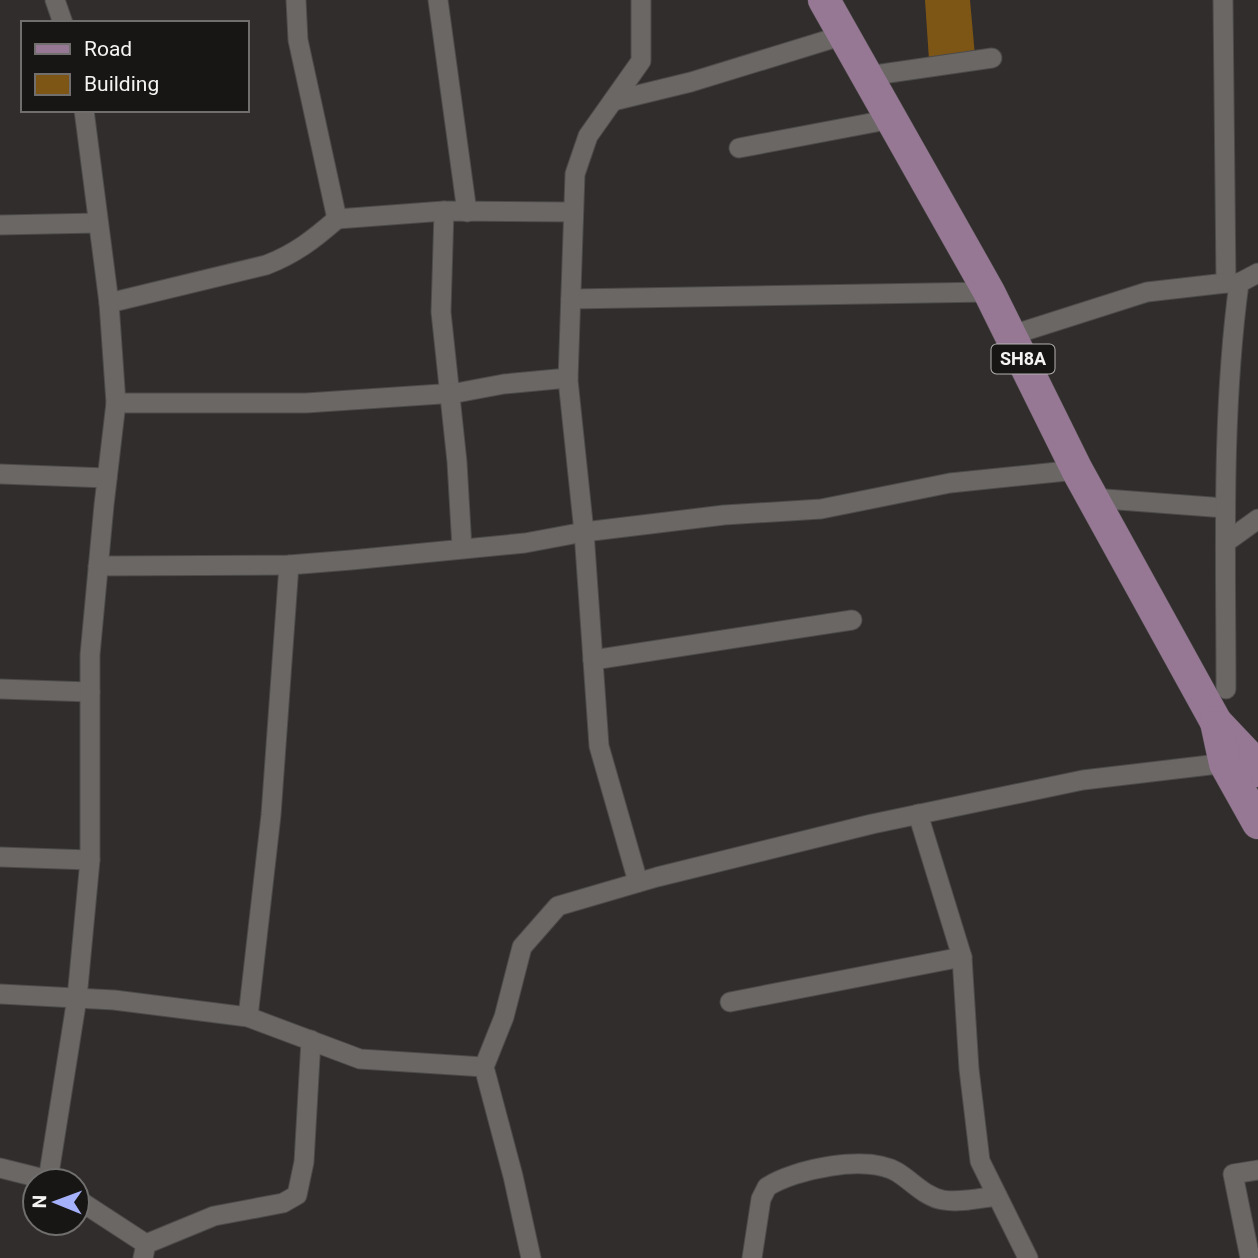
<svg xmlns="http://www.w3.org/2000/svg" width="1258" height="1258" font-family="Roboto,sans-serif">
<rect width="100%" height="100%" fill="#302d2c"/>
<polygon fill="#7d5514" points="925,0 970,0 975,56 929,60"/>
<g fill="none" stroke-linecap="round" stroke-linejoin="round">
<defs>
<g id="street">
<polyline points="55,0 63,23"/>
<polyline points="296,0 298,40 337,219 444,211 573,212"/>
<polyline points="438,0 467,212"/>
<polyline points="1223,0 1226,283 1239,283"/>
<polyline points="868,76 992,58"/>
<polyline points="613,101 691,82 844,35"/>
<polyline points="739,148 892,119"/>
<polyline points="444,211 441,312 457,462 462,548"/>
<polyline points="0,225 98,223"/>
<polyline points="571,299 989,292"/>
<path d="M 109,303 L 266,265 C 295,254 314,239 337,219"/>
<polyline points="1012,335 1147,292 1226,283"/>
<polyline points="116,403 306,403 456,393 504,384 568,378"/>
<polyline points="0,474 107,478"/>
<polyline points="1092,498 1225,508"/>
<polyline points="1226,542 1258,519"/>
<polyline points="98,566 289,565 351,560 525,543 584,532 724,515 821,509 950,483 1077,470"/>
<polyline points="593,660 852,620"/>
<polyline points="0,689 90,692"/>
<path d="M 1226,689 C 1226,554 1221,417 1239,283 L 1258,273"/>
<polyline points="918,814 962,957 969,1069 980,1161 1028,1258"/>
<polyline points="0,857 90,860"/>
<polyline points="638,882 599,746 584,532 568,380 575,174 588,136 641,61 641,0"/>
<polyline points="0,994 114,1000 248,1017 360,1059 484,1067 513,1176 531,1258"/>
<polyline points="730,1002 962,957"/>
<polyline points="248,1017 271,815 289,565"/>
<polyline points="484,1067 504,1017 522,947 558,906 657,877 872,824 1083,780 1235,762"/>
<polyline points="0,1168 48,1180 77,998 90,860 90,655 104,505 116,403 109,303 84,110"/>
<polyline points="77,1199 146,1244 143,1258"/>
<polyline points="146,1244 214,1216 283,1203 297,1195 304,1162 311,1040"/>
<path d="M 752,1258 L 761,1199 L 767,1187 C 795,1169 867,1154 897,1172 C 912,1181 925,1197 943,1200 C 960,1203 980,1198 997,1196"/>
<polyline points="1250,1258 1233,1174 1258,1170"/>
</g>
<g id="primary">
<polyline points="824,0 989,292 1077,470 1216,722 1251,759 1258,771"/>
<polyline points="1216,722 1225,764 1258,823"/>
</g>
</defs>
<use href="#street" stroke="#4d4b4a" stroke-width="21"/>
<use href="#primary" stroke="#4d4b4a" stroke-width="33"/>
<use href="#street" stroke="#6a6765" stroke-width="19"/>
<use href="#primary" stroke="#967794" stroke-width="32"/>
</g>
<g text-anchor="middle" stroke-width="5" stroke-linejoin="round" paint-order="stroke">
<rect fill="#171615" stroke="#b3b1b0" stroke-width="2" x="991.5" y="344.5" width="63" height="29" rx="5"/>
<g font-size="18" font-weight="bold" fill="#f6f4f3">
<text x="1023" y="365">SH8A</text>
</g>
</g>
<rect x="21" y="21" width="228" height="91" fill="#171615" stroke="#706f6e" stroke-width="2"/>
<rect x="35" y="44" width="35" height="10" fill="#967794" stroke="#706f6e" stroke-width="2"/>
<text x="84" y="56" font-size="21" fill="#f6f4f3">Road</text>
<rect x="35" y="74" width="35" height="21" fill="#7d5514" stroke="#706f6e" stroke-width="2"/>
<text x="84" y="91" font-size="21" fill="#f6f4f3">Building</text>
<g transform="translate(56 1202) rotate(271)"><circle r="33" fill="#171615" stroke="#706f6e" stroke-width="2"/>
<path d="M0-5L12 26L0 18L-12 26Z" fill="#a6b1fc"/>
<text y="-10" font-size="19" font-weight="bold" text-anchor="middle" fill="#f6f4f3">N</text>
</g>
</svg>
